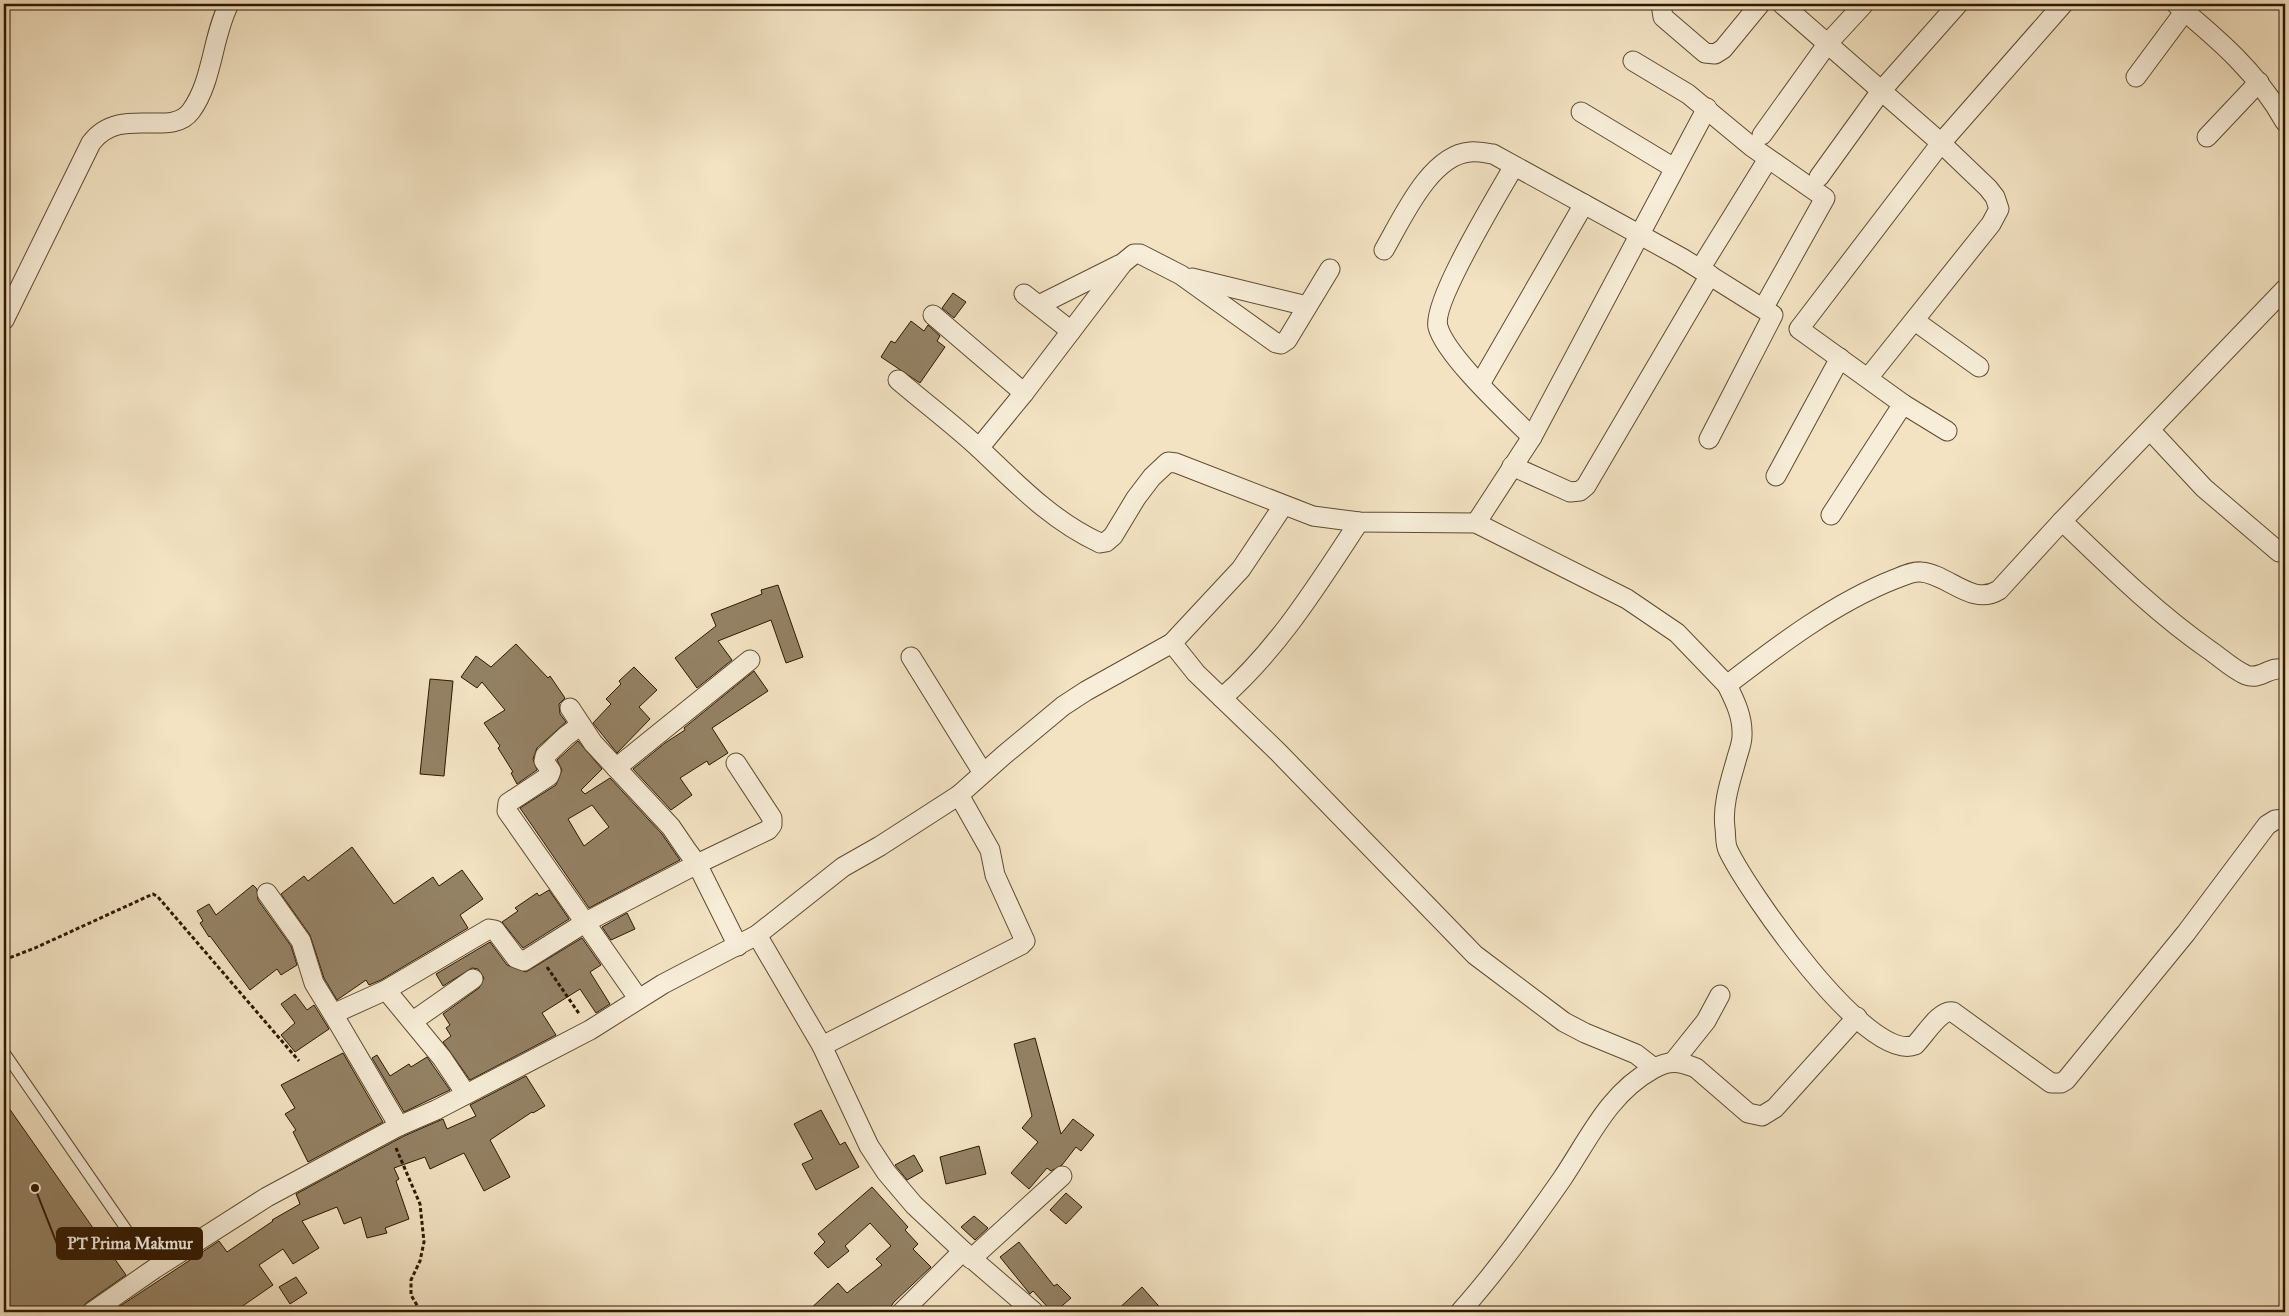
<svg xmlns="http://www.w3.org/2000/svg" width="2289" height="1316" font-family="'IM FELL Great Primer',serif">
<rect width="100%" height="100%" fill="#f3e3c3"/>
<filter id="stains"><feTurbulence type="fractalNoise" baseFrequency=".004" numOctaves="4"/><feColorMatrix values="0 0 0 0 .2 0 0 0 0 .09 0 0 0 0 .02 0 0 0 .5 -.17"/></filter>
<radialGradient id="worn" r=".72"><stop offset=".6" stop-color="#630" stop-opacity="0"/><stop offset="1" stop-color="#630" stop-opacity=".3"/></radialGradient>
<g fill="#948265" stroke="#2e1800" fill-rule="evenodd">
<polygon points="953,293 966,302 954,318 942,308"/>
<polygon points="911,321 924,331 928,325 940,336 937,341 945,347 920,383 881,357 891,341 895,343"/>
<polygon points="778,585 803,657 786,663 771,620 718,641 732,660 697,688 675,658 716,626 711,614 762,594 761,590"/>
<polygon points="516,644 548,678 550,676 565,698 559,704 560,714 566,722 537,748 533,759 537,770 517,784 511,773 513,772 498,748 500,746 484,723 505,710 482,682 477,688 461,677 476,656 491,667"/>
<polygon points="634,667 657,690 639,707 650,719 617,753 593,723 611,704 606,699 621,684 619,681"/>
<polygon points="754,671 768,691 712,728 728,753 709,765 707,761 680,778 692,795 671,810 633,769 665,743 685,730 684,728"/>
<polygon points="430,679 453,681 444,776 420,774"/>
<path d="M 578,741 L 602,769 L 581,790 L 585,794 L 610,778 L 662,834 L 680,860 L 589,908 L 520,808 L 556,785 L 562,770 L 557,760 ZM 592,805 L 609,827 L 584,846 L 568,819 Z"/>
<polygon points="352,847 394,904 433,877 439,886 462,870 483,899 460,915 468,928 381,980 369,985 366,980 337,1000 324,978 310,935 281,894 304,876 308,881"/>
<polygon points="253,885 257,889 258,900 291,946 297,965 281,975 277,969 250,990 210,936 209,937 200,923 203,921 197,911 209,904 216,915"/>
<polygon points="549,890 569,919 523,948 502,922 518,911 515,908 537,893 539,896"/>
<polygon points="627,913 635,929 611,940 602,927"/>
<polygon points="582,938 601,965 590,972 610,1004 596,1013 580,989 542,1013 556,1035 470,1080 443,1042 451,1036 446,1028 450,1025 443,1014 479,988 484,978 478,969 472,968 443,986 436,974 490,942 507,965 526,972"/>
<polygon points="295,994 307,1010 314,1005 329,1029 295,1052 281,1035 295,1023 281,1004"/>
<polygon points="1035,1038 1061,1134 1073,1119 1094,1135 1081,1151 1076,1147 1062,1165 1051,1171 1047,1168 1029,1189 1011,1173 1038,1142 1022,1128 1032,1116 1014,1044"/>
<polygon points="343,1053 383,1122 308,1162 293,1132 296,1130 285,1114 295,1108 281,1085"/>
<polygon points="377,1055 390,1076 409,1064 411,1067 427,1057 450,1090 404,1112 372,1058"/>
<polygon points="526,1076 545,1106 533,1113 532,1112 490,1140 510,1177 484,1191 464,1153 430,1169 425,1157 394,1168 399,1179 396,1181 409,1219 385,1228 387,1233 367,1238 361,1217 344,1224 337,1207 302,1221 319,1248 293,1264 283,1249 259,1265 273,1285 234,1312 111,1312 219,1241 227,1252 273,1221 272,1220 300,1204 296,1194 404,1136 443,1119 447,1129 476,1116 470,1105"/>
<polygon points="4,1101 126,1275 86,1303 81,1312 4,1312"/>
<polygon points="821,1110 840,1145 845,1142 859,1167 816,1190 802,1164 813,1159 794,1124"/>
<polygon points="979,1146 986,1174 946,1184 940,1157"/>
<polygon points="914,1155 923,1171 907,1180 895,1165"/>
<polygon points="872,1187 908,1227 905,1230 918,1244 913,1249 931,1267 894,1302 887,1312 807,1312 838,1283 847,1293 882,1265 876,1259 891,1246 870,1223 845,1246 849,1251 828,1268 814,1253 825,1242 818,1234"/>
<polygon points="1066,1193 1082,1207 1066,1224 1050,1210"/>
<polygon points="974,1216 988,1228 975,1240 961,1227"/>
<polygon points="1019,1242 1054,1286 1057,1284 1071,1298 1055,1312 1052,1312 1033,1291 1030,1294 1000,1257"/>
<polygon points="296,1277 307,1293 290,1304 279,1287"/>
<polygon points="1142,1287 1164,1312 1115,1312"/>
</g>
<g fill="none" stroke-linecap="round" stroke-linejoin="round">
<defs>
<polyline id="service" points="4,1052 135,1242"/>
<g id="minor">
<polyline points="1661,4 1663,17 1705,53 1715,54 1723,49 1760,4"/>
<polyline points="1782,4 1941,143 1988,188 1995,197 1999,209 1991,224 1868,378"/>
<path d="M 2176,4 C 2219,40 2258,73 2285,122"/>
<polyline points="1633,61 1688,94 1752,147 1825,198 1764,307"/>
<polyline points="2136,77 2185,11"/>
<polyline points="1581,112 1674,168"/>
<polyline points="1762,135 1828,43 1864,4"/>
<polyline points="2207,137 2259,82"/>
<path d="M 1514,166 C 1500,191 1431,303 1438,327 C 1446,356 1508,413 1532,437"/>
<polyline points="1819,177 1881,91 1958,4"/>
<path d="M 1384,250 C 1402,219 1430,155 1470,152 C 1477,151 1486,153 1493,154 L 1682,258 L 1773,315 L 1709,439"/>
<polyline points="1700,269 1768,159"/>
<polyline points="1192,278 1307,306"/>
<polyline points="1024,294 1071,331"/>
<polyline points="1039,305 1119,265"/>
<polyline points="933,315 1024,393"/>
<path d="M 4,320 L 91,143 C 120,104 171,139 191,111 C 213,81 212,37 229,4"/>
<polyline points="1915,321 1979,367"/>
<path d="M 898,380 C 925,403 954,425 980,449 C 1017,484 1052,521 1100,543 L 1106,542 L 1113,536 L 1136,498 L 1152,477 L 1168,462 L 1176,463 L 1313,516 L 1359,522 L 1476,523 L 1627,599 L 1677,633 L 1727,685 C 1779,645 1834,603 1895,579 C 1903,576 1912,571 1921,572 C 1948,574 1972,607 1999,590 L 2062,521 L 2285,289"/>
<polyline points="1480,384 1584,204"/>
<polyline points="2150,430 2204,488 2279,552"/>
<polyline points="1947,431 1903,404 1799,329 1941,143 2063,4"/>
<polyline points="979,448 1024,393 1123,263 1134,254 1140,254 1181,275 1276,343 1281,344 1287,340 1330,269"/>
<polyline points="1512,466 1570,492 1580,491 1586,486 1710,275"/>
<polyline points="1776,476 1840,358"/>
<polyline points="1831,515 1903,404"/>
<path d="M 2062,521 C 2109,566 2155,612 2208,649 C 2220,657 2232,669 2246,675 C 2261,681 2271,664 2285,670"/>
<polyline points="1476,523 1532,437 1707,108"/>
<polyline points="1172,643 1196,673 1278,752 1475,955 1564,1022 1585,1033 1636,1054 1654,1068"/>
<polyline points="911,657 983,773"/>
<path d="M 1727,685 C 1735,701 1743,717 1742,736 C 1742,744 1738,753 1736,761 C 1730,782 1722,806 1725,828 C 1726,835 1725,844 1728,850 C 1747,890 1867,1064 1915,1045 C 1925,1035 1940,1009 1953,1012 L 2051,1083 L 2061,1083 L 2066,1080 L 2186,933 L 2267,825 L 2275,820 L 2285,819"/>
<path d="M 1222,698 C 1279,648 1318,584 1359,522"/>
<polyline points="570,708 593,743 671,827 686,849 697,864 738,946"/>
<polyline points="581,725 566,736 545,756 544,761 551,771 549,776 508,803 507,811 638,998"/>
<polyline points="616,768 750,660"/>
<polyline points="267,893 301,941 314,983 333,1014 386,990 489,929 495,930 516,958 524,961 586,922 697,864 768,830 772,825 772,818 736,763"/>
<polyline points="757,935 822,1046 869,1146 886,1172 914,1205 963,1251 1034,1312"/>
<polyline points="386,990 442,1058 466,1094"/>
<polyline points="333,1014 399,1126"/>
<polyline points="413,1021 473,979"/>
<polyline points="822,1046 1021,945 1025,941 995,875 990,850 959,795"/>
<polyline points="1674,1061 1706,1021 1720,995"/>
<polyline points="971,1259 1062,1176"/>
<polyline points="92,1312 154,1269 267,1197 399,1126 436,1110 590,1030 663,984 757,935 843,867 880,846 959,795 1004,755 1063,706 1086,691 1172,643 1241,569 1283,506"/>
<polyline points="902,1312 963,1251"/>
<path d="M 1460,1312 C 1497,1271 1530,1225 1562,1179 C 1589,1139 1608,1094 1653,1069 C 1669,1060 1679,1061 1696,1068 L 1748,1113 L 1762,1116 L 1775,1108 L 1857,1017"/>
</g>
</defs>
<use href="#service" stroke="#5f4b31" stroke-width="12"/>
<use href="#minor" stroke="#5f4b31" stroke-width="21"/>
<g stroke="#2e1800" stroke-width="3" stroke-dasharray="4 2.5" stroke-linecap="butt">
<polyline points="4,960 35,948 153,894 158,897 299,1061"/>
<polyline points="547,967 580,1015"/>
<polyline points="396,1148 420,1204 424,1242 420,1261 411,1280 411,1295 421,1312"/>
</g>
<use href="#service" stroke="#f7edd8" stroke-width="10"/>
<use href="#minor" stroke="#f7edd8" stroke-width="19"/>
</g>
<path fill="none" stroke="#2e1800" stroke-width="2" d="M35 1188L57 1244"/>
<circle fill="#2e1800" stroke="#f7edd8" stroke-width="2" cx="35" cy="1188" r="5"/>
<rect fill="#2e1800" stroke="#2e1800" stroke-width="2" x="57" y="1228" width="145" height="31" rx="5"/>
<g font-size="16" text-anchor="middle" font-weight="bold" fill="#fff">
<text x="130" y="1249">PT Prima Makmur</text>
</g>
<rect width="2289" height="1316" fill="none" stroke="#f3e3c3" stroke-width="20"/>
<rect x="5" y="5" width="2279" height="1306" fill="none" stroke="#2e1800" stroke-width="2.5"/>
<rect x="10" y="10" width="2269" height="1296" fill="none" stroke="#2e1800"/>
<rect width="100%" height="100%" filter="url(#stains)"/>
<rect width="100%" height="100%" fill="url(#worn)"/>
</svg>
